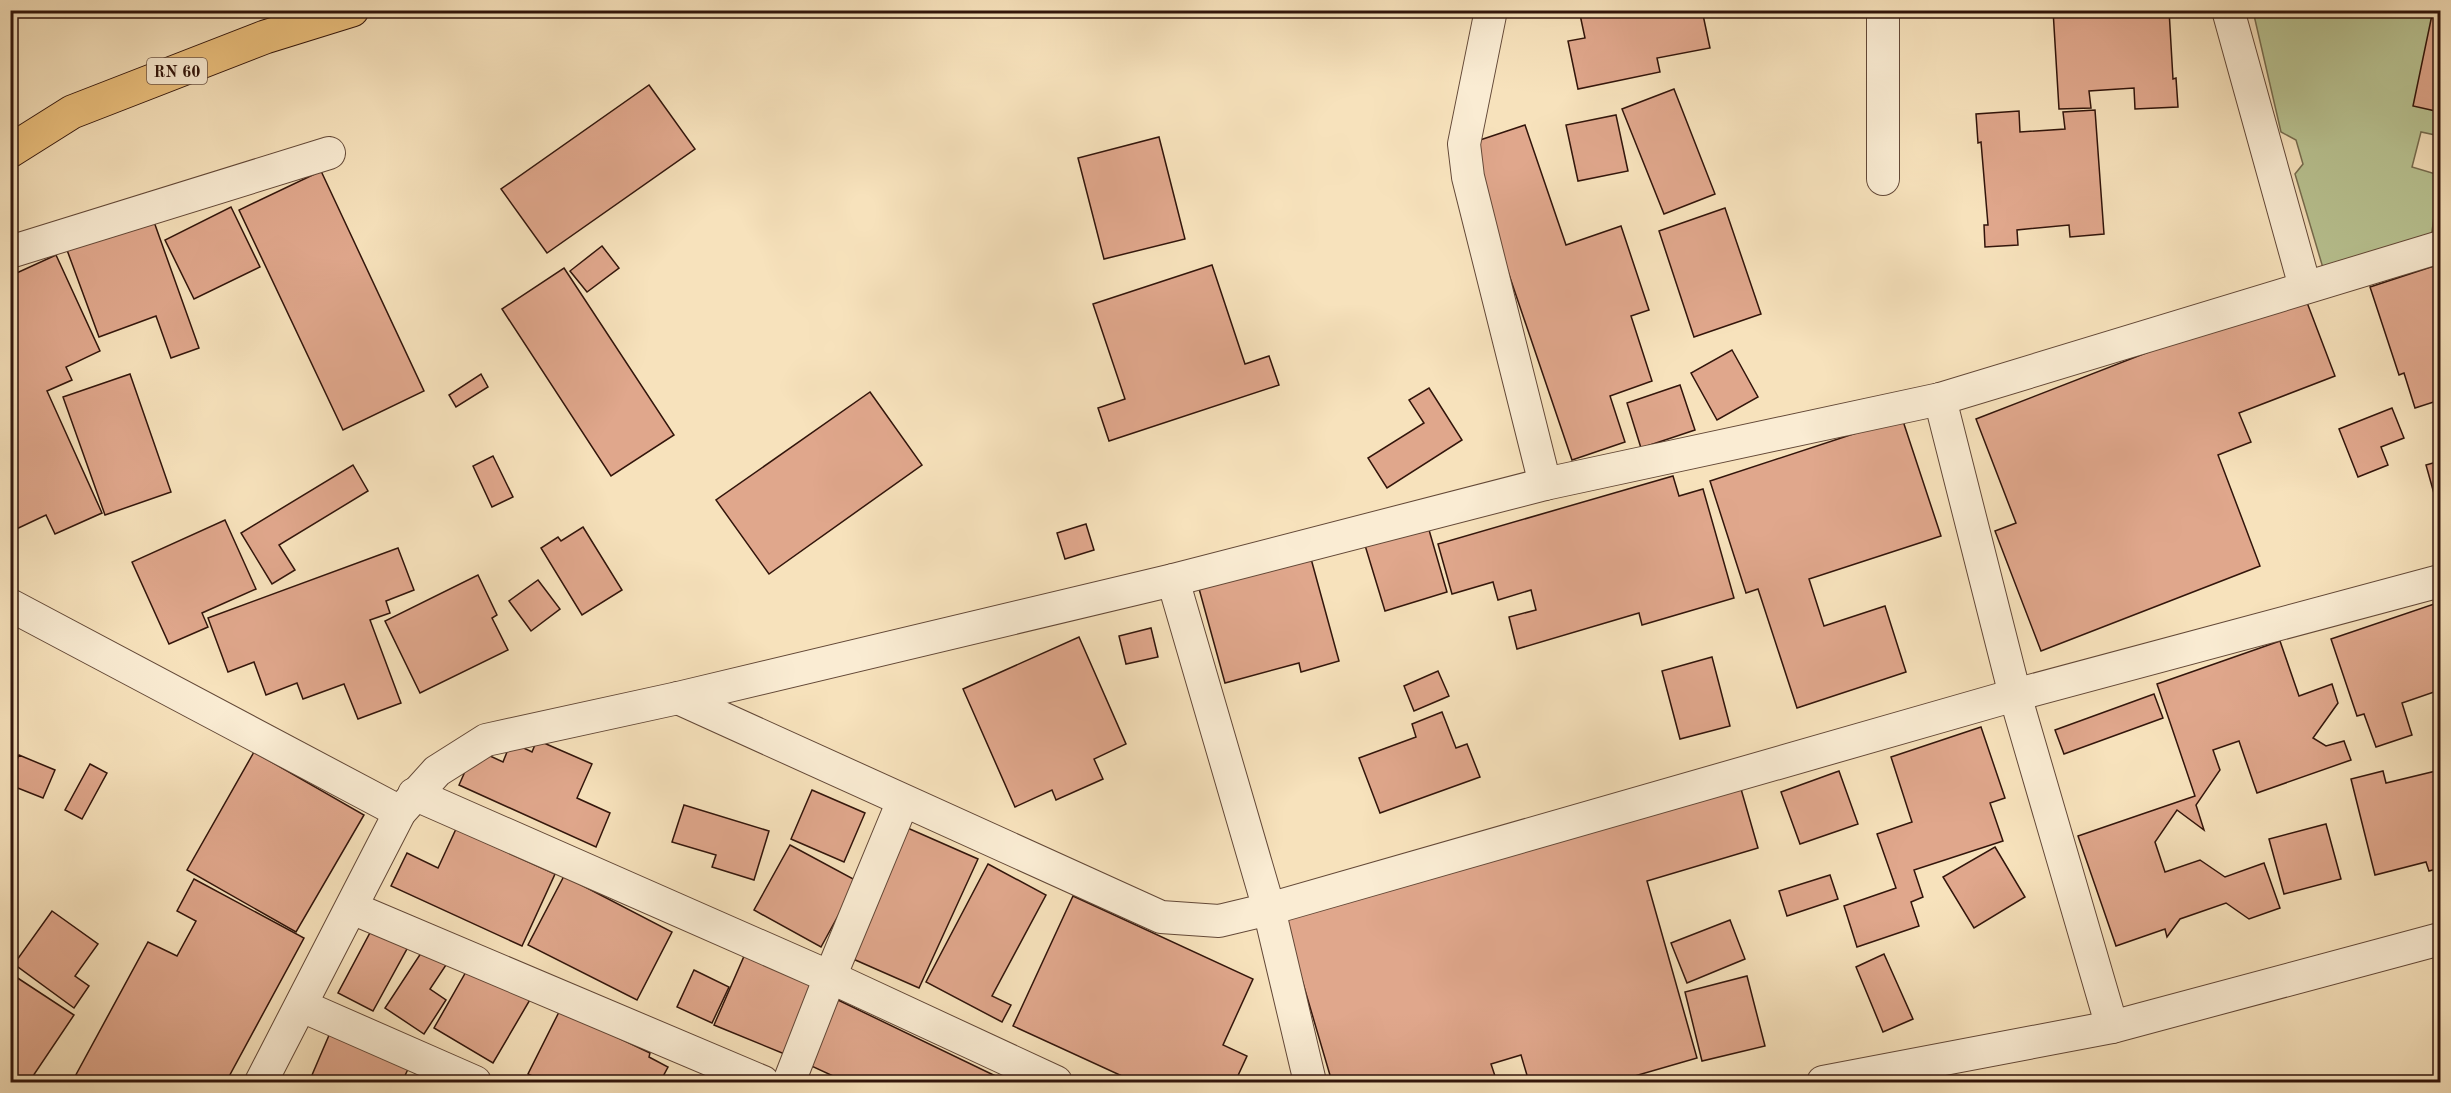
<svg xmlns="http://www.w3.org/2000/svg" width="2451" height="1093" font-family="'Old Standard TT',serif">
<rect width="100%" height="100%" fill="#f7e2bc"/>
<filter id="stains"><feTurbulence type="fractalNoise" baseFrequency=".00333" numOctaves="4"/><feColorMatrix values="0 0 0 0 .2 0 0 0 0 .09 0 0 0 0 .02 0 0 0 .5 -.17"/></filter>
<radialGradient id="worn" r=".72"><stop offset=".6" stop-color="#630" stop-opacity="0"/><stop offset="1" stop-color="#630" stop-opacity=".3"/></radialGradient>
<polygon fill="#b9c493" stroke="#766c4f" stroke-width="1.5" points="2253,11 2440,11 2440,136 2421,132 2412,167 2439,175 2429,257 2323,268 2295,174 2303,164 2296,140 2281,132"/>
<g fill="#e0a78c" stroke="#32150b" stroke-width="1.5">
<polygon points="1579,10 1702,10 1710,48 1657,58 1660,72 1578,89 1568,41 1585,38"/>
<polygon points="2053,10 2169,10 2173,79 2176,78 2178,107 2135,109 2134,88 2089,91 2091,108 2059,109"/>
<polygon points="2433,10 2440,10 2440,112 2413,106"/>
<polygon points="649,85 695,149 547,253 501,189"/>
<polygon points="1674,89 1715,194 1664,214 1622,109"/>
<polygon points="2095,110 2104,234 2070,237 2069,225 2017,230 2018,245 1985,247 1984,225 1988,225 1981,142 1978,143 1976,114 2019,111 2020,132 2065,129 2063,112"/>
<polygon points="1616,115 1628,171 1578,181 1566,125"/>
<polygon points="1525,125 1566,245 1621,226 1649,310 1631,316 1652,381 1610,396 1625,442 1572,460 1465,145"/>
<polygon points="1159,137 1185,239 1104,259 1078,158"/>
<polygon points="321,171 424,391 343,430 239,210"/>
<polygon points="231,207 260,267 194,299 165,240"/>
<polygon points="1725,208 1761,314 1694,337 1659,231"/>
<polygon points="153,219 199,348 171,358 156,316 99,337 67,250"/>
<polygon points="602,246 619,268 587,292 570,271"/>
<polygon points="56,255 100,351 66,367 72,380 47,391 102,513 55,534 46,515 10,532 10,276"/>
<polygon points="2440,264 2440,400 2415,408 2404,373 2399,375 2370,287"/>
<polygon points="1212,265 1245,364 1269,356 1279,385 1109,441 1098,408 1125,399 1093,304"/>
<polygon points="564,268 674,435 611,476 502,309"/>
<polygon points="2303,292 2335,376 2239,413 2251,442 2218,455 2260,566 2041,651 1995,531 2016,523 1976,419"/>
<polygon points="1732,350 1758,397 1717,420 1691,373"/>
<polygon points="130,374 171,492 105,515 63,397"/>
<polygon points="481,374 488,387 456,407 449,395"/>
<polygon points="1680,385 1695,430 1641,448 1627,403"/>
<polygon points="1429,388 1462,440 1387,488 1368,458 1424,423 1409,400"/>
<polygon points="870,392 922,465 769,574 716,500"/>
<polygon points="2392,408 2404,438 2381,447 2388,465 2358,477 2339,429"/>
<polygon points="1902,418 1941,536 1809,579 1824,626 1885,606 1906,672 1797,708 1758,589 1746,593 1710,481"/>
<polygon points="493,456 513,497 492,507 473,466"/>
<polygon points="2440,461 2440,515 2426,465"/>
<polygon points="353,465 368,491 279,545 295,570 272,584 241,533"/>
<polygon points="1673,476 1679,496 1703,489 1734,598 1642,625 1639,613 1517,649 1509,617 1536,610 1531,590 1498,600 1493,582 1452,594 1438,544"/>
<polygon points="225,520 256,589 202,613 208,627 169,644 132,562"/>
<polygon points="1427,523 1447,592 1385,611 1364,542"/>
<polygon points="1086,524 1094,550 1065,559 1057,533"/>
<polygon points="583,527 622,590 582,615 541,548 558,537 561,541"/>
<polygon points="398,548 414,590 386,601 390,613 370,620 401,703 358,719 344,684 303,699 297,683 266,695 254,662 228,672 208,618"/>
<polygon points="1310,555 1339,661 1301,672 1299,663 1225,683 1198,585"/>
<polygon points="478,575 497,615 492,618 508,650 420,693 385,621"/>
<polygon points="538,580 560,609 531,631 509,601"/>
<polygon points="2440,602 2440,690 2402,703 2412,735 2376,747 2364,714 2357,716 2331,639"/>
<polygon points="1151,628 1158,657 1126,664 1119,636"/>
<polygon points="1079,637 1126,744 1094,759 1103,779 1056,800 1052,790 1015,807 963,689"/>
<polygon points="2280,641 2299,696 2332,684 2338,703 2313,738 2326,746 2344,741 2351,760 2257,793 2239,741 2213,750 2220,770 2196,805 2204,830 2177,810 2155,842 2165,872 2200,860 2225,877 2264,863 2280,908 2249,919 2226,903 2180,919 2167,937 2165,929 2116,946 2078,836 2195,796 2157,684"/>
<polygon points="1712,657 1730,726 1680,739 1662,671"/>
<polygon points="1438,671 1449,696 1414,711 1404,686"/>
<polygon points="2154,694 2163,718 2064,754 2055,730"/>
<polygon points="1442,712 1456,748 1467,744 1480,777 1380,813 1359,758 1416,737 1412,724"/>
<polygon points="1981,727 2005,798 1990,803 2003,841 1914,870 1923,897 1911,902 1919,926 1857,947 1844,906 1896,888 1877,834 1912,822 1891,757"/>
<polygon points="537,740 592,764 577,798 610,813 596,847 459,785 475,749 503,762 511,742 532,752"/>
<polygon points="254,752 364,815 296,932 187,870"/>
<polygon points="19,755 55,770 43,798 10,785 10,775"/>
<polygon points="90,764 107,773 82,819 65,810"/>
<polygon points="2440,770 2440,868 2429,871 2426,862 2375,875 2351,779 2383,771 2386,783"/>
<polygon points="1839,771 1858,824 1800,844 1781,792"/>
<polygon points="1739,782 1758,848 1647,881 1697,1058 1614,1082 1529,1082 1521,1055 1491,1064 1497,1082 1332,1082 1283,915"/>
<polygon points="812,790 865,813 844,862 791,839"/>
<polygon points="684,805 769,831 754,880 712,867 716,855 672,842"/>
<polygon points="2326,824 2341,879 2284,894 2269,839"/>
<polygon points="903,826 978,859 919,988 844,955"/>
<polygon points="456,829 555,874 522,946 391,886 407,853 438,868"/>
<polygon points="790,845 857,881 821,947 754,910"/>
<polygon points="1995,847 2025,897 1974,928 1943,877"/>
<polygon points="988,864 1046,895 992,996 1011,1005 1002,1022 926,982"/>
<polygon points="1830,875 1838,899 1787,916 1779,891"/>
<polygon points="564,876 672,932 637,1000 528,945"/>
<polygon points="194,879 304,938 226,1082 72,1082 148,942 177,956 196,921 177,911"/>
<polygon points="1073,896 1253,979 1223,1045 1247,1056 1235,1082 1135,1082 1013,1026"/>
<polygon points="52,911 98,944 75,976 89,986 74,1008 14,964"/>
<polygon points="1730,920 1745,959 1687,983 1671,943"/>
<polygon points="372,929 408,947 373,1011 338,993"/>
<polygon points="423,950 446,965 430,989 446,1000 424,1034 385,1008"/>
<polygon points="745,954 817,984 787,1055 714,1025"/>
<polygon points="1884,954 1913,1019 1883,1032 1856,967"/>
<polygon points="471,963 531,998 493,1063 434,1028"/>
<polygon points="694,970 729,987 712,1023 677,1007"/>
<polygon points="10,973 74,1015 29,1082 10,1082"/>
<polygon points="1747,976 1765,1046 1702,1061 1685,992"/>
<polygon points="838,1000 1008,1082 846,1082 807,1064"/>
<polygon points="560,1010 650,1053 649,1057 668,1067 660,1082 545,1082 528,1074"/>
<polygon points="330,1033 409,1067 402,1082 309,1082"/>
</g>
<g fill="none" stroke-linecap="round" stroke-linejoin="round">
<defs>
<g id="minor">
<polyline points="1491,10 1464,144 1468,177 1545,484"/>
<polyline points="1883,10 1883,179"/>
<polyline points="2228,10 2305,287"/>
<polyline points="10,252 329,153"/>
<polyline points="1940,399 2015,695 2112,1027"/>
<polyline points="1173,580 1269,909 1310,1082"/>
<polyline points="10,605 400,812"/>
<polyline points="678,698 1161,917 1219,921 1269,909 2015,695 2440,581"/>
<polyline points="414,794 830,977 1056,1082"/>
<polyline points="352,908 763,1082"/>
<polyline points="302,1006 475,1082"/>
<polyline points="261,1082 400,812 437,771 486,740 678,698 1173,580 1545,484 1940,399 2440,247"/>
<polyline points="789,1082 830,977 903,801"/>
<polyline points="1823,1082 2112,1027 2440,939"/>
</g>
<polyline id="primary" points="10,151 72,112 265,37 352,10"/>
</defs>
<use href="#minor" stroke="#634837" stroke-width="34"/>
<use href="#primary" stroke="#32150b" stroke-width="35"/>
<use href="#minor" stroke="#faecd3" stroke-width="32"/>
<use href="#primary" stroke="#ecc17e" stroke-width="33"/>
</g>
<g text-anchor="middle" stroke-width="4.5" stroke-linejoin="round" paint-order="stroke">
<rect fill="#faecd3" stroke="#6e5647" stroke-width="1.5" x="147" y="58" width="60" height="26" rx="4.5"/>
<g font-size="16" font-weight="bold" fill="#32150b">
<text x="177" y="77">RN 60</text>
</g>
</g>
<rect width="2451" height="1093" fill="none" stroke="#f7e2bc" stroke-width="36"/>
<rect x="12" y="12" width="2427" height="1069" fill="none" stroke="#32150b" stroke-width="3"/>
<rect x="18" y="18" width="2415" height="1057" fill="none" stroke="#32150b" stroke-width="1.5"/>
<rect width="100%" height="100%" filter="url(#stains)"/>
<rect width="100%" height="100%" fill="url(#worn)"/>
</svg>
